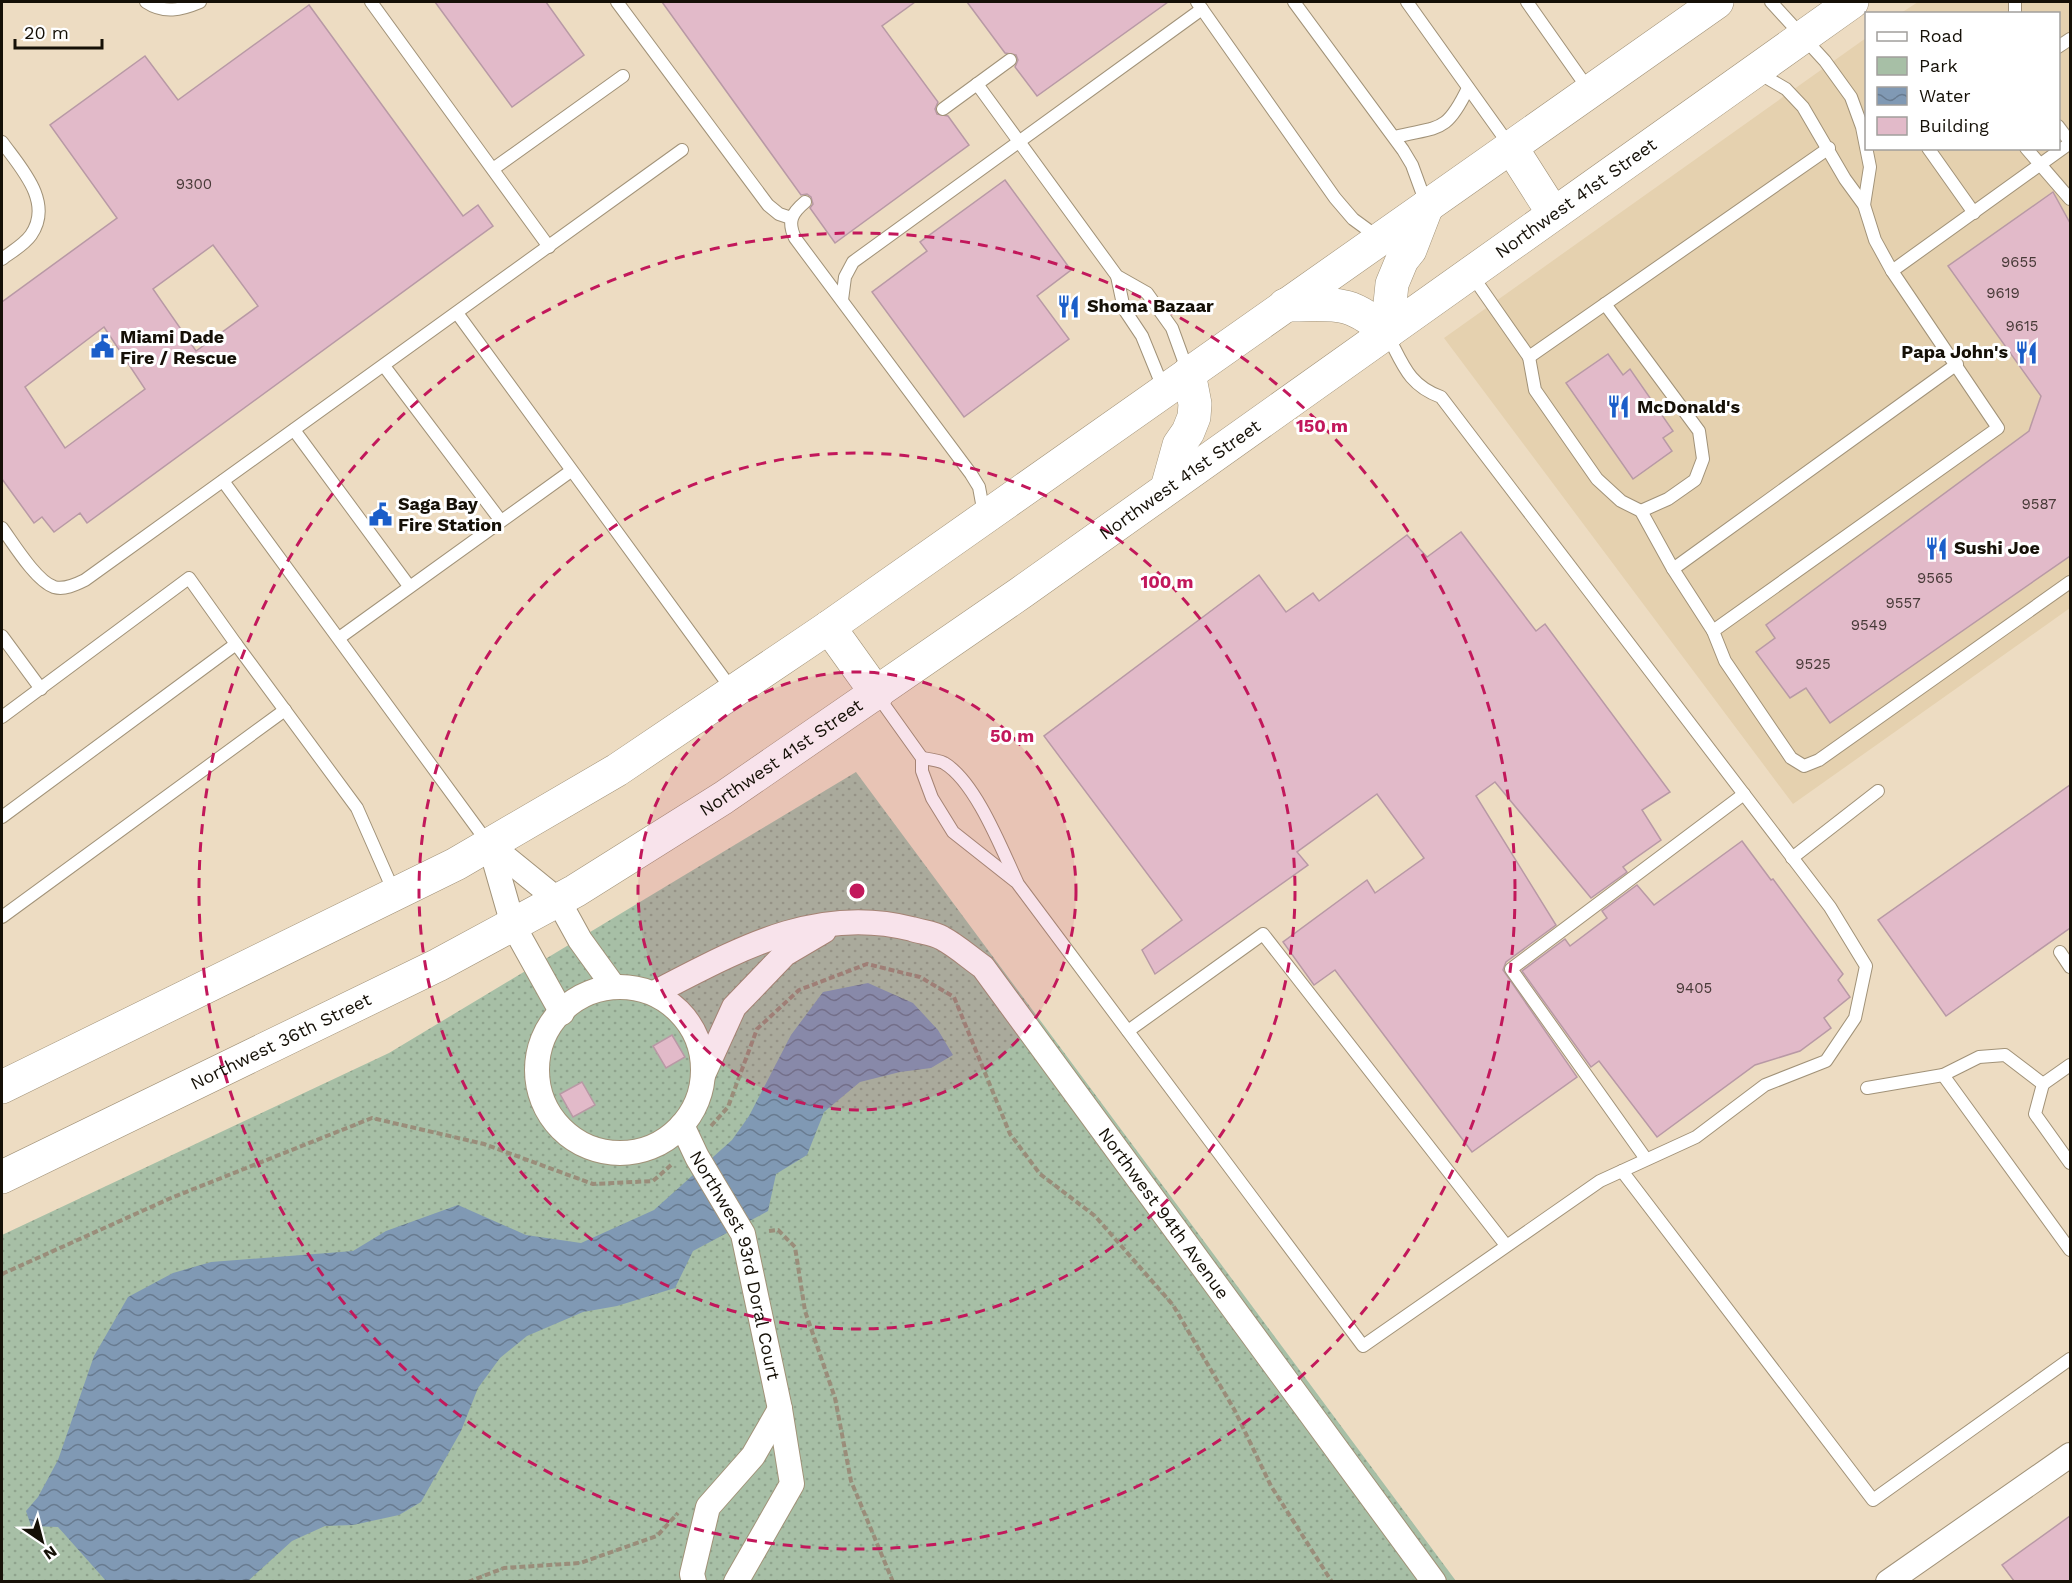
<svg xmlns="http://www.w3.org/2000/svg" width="2072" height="1583" font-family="'Work Sans',sans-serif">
<defs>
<pattern id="green-dots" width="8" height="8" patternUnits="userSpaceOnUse" patternTransform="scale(1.5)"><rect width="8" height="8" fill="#a7bfa6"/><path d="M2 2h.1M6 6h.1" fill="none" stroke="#8fa38d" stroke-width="1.8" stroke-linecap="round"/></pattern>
<pattern id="water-waves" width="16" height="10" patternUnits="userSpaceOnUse" patternTransform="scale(1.5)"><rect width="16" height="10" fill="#8099b4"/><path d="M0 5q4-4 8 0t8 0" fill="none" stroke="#687b90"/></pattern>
</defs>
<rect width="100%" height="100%" fill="#eddcc2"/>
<polygon fill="#e5d1af" points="1918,2 2070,2 2070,608 1793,804 1444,338 1866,38 1866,148 2058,148 2058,14 1901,13"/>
<polygon fill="url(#green-dots)" points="856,772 1456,1581 2,1581 2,1235 389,1053"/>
<polygon fill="url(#water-waves)" points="868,983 913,1003 938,1030 953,1055 931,1068 900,1072 860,1082 824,1112 807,1155 776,1174 768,1211 693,1251 675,1288 617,1306 583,1312 527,1336 500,1358 478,1388 461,1431 421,1502 399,1515 353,1525 325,1526 292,1541 248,1581 107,1582 58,1527 31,1526 26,1511 38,1497 58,1460 94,1356 128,1297 173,1273 211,1262 353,1251 386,1231 458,1205 526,1235 581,1243 654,1210 732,1140 749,1116 791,1035 823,992"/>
<g fill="#e2bac9" stroke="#b899a5" stroke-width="1.5" fill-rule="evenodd">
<polygon points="435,2 546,2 584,55 512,107"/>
<polygon points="662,2 915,2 882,26 938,102 935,109 937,114 948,116 969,145 835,243 810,208 813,204 811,197 807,194 801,195"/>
<polygon points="967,2 1168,2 1037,96 1015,67 1018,60 1016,55 1005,53"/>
<path d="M 309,5 L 463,216 L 478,205 L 493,226 L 87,523 L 80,513 L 54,532 L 42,517 L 34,523 L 2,479 L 2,302 L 117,218 L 50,125 L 145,56 L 178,100 ZM 213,245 L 258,306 L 196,351 L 153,289 ZM 104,327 L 145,389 L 65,448 L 25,387 Z"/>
<polygon points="1005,180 1071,270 1037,296 1069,339 964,417 872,292 927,251 920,242"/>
<polygon points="2053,192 2070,223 2070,556 1830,723 1806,688 1790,698 1756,652 1775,638 1766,625 2029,431 2041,396 1948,266"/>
<polygon points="1608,354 1623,375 1630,369 1673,431 1663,438 1672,451 1633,479 1566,383"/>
<polygon points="1461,532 1536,631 1545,624 1670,792 1642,810 1661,840 1623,867 1627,872 1591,898 1495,782 1476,796 1556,925 1506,962 1503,970 1577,1077 1472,1152 1335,970 1314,985 1283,942 1367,880 1375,893 1424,858 1377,794 1297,852 1308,865 1155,974 1142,950 1182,920 1044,736 1259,575 1286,612 1313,593 1319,601 1407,535 1427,557"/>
<polygon points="2070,785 2070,928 1946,1016 1878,920"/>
<polygon points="1742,841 1771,880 1773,879 1843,974 1838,980 1850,997 1824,1018 1831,1028 1800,1051 1755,1065 1657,1137 1599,1061 1591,1067 1522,971 1565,939 1570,946 1607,918 1602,911 1637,885 1654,905"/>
<polygon points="672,1035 685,1057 666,1068 653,1046"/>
<polygon points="582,1082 595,1105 573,1117 560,1094"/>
<polygon points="2070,1516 2070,1581 2014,1581 2002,1565"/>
</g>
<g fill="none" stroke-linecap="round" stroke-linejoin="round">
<defs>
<g id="lane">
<path d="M 146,2 C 164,14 181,10 200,2"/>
<polyline points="371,2 549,247"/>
<polyline points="617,2 768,205 779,214 791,218"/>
<polyline points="1197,2 1335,198 1353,219 1379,238"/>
<polyline points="1294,2 1403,150 1412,165 1427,206"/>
<polyline points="1407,2 1510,146"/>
<polyline points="1527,2 1589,90"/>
<polyline points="1771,2 1825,61 1851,97 1862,127 1870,167 1864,205"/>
<polyline points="2015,14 2015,2"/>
<polyline points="2058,47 2070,39"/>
<polyline points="1757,72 1786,89 1803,107 1845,179 1864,205 1875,240 1892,271 1998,428 1713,631 1725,661 1791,758 1804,766 1819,760 2070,582"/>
<polyline points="977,84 1117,276 1147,293 1172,328 1188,372"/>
<polyline points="943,109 1010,60"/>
<polyline points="2058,126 2070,142"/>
<path d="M 1395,137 C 1439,126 1446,134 1468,88"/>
<path d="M 2,142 C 20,167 54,202 31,235 C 24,245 11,252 2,259"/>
<polyline points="1928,148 1974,213"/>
<polyline points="2026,148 2070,199"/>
<polyline points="493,169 623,76"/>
<path d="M 805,202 C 792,213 787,221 795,238 L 971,474 L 979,487 L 984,514"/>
<polyline points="1892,271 2070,143"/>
<polyline points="1471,274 1529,357 1829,148"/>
<polyline points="1117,276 1124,309 1142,336 1164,390"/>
<polyline points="842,300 845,277 853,262 1202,9"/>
<polyline points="1605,304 1699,431 1703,459 1695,480 1668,499 1641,511"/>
<polyline points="457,313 733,691"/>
<polyline points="1529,357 1535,390 1597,479 1621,501 1641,511 1673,569 1713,631"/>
<polyline points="384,366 501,521"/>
<polyline points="294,430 409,586"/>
<polyline points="223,481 488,843"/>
<path d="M 2,528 C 13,543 36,581 54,587 C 64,590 75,585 85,580 L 682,150"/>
<polyline points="1673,569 1957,364"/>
<polyline points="2,636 41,689"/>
<polyline points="339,638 571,471"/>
<polyline points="877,695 922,758 922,771 932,798 953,832 1015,881"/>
<polyline points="2,717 189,578 236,644"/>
<path d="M 922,758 C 929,759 938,760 944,763 C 976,782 1002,850 1018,884 L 1363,1346 L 1600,1181 L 1696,1137 L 1765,1085 L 1826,1061 L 1855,1018 L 1866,966 L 1830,907 L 1441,397 C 1408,385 1403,364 1387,334"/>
<polyline points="2,817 236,644 357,808 394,892"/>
<polyline points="1792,858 1878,791"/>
<polyline points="2,917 285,710"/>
<polyline points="2060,952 2070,967"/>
<polyline points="1128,1031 1263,934 1505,1244"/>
<polyline points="2070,1065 2043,1084 2005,1055 1979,1057 1943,1075 2070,1250"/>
<polyline points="2043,1084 2035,1114 2070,1163"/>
<polyline points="1867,1088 1943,1075"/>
<polyline points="1646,1159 1511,969 1744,794"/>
<polyline points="1622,1171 1873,1500 2070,1359"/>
</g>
<g id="street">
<polyline points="490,845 558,900 580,940 614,987"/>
<polyline points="490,845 513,925 562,1013"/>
<circle cx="620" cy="1070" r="83"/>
<path id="s1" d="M 654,993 C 736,951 816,904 912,929 C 921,932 934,933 942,938 C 957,946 970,958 983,967 L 1434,1582"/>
<polyline points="703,1075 734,1007 785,954 824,931"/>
<path id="s2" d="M 682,1125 L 697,1157 L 743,1234 L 780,1409 L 792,1484 L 736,1582"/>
<polyline points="694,1582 692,1574 708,1507 753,1456 780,1409"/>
<polyline points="1888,1582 2070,1455"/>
</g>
<g id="primary">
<polyline points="1511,147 1553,213"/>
<path d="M 1285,305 C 1334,305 1349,298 1387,333"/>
<polyline points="1387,333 1392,284 1402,260 1410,250 1427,206"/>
<polyline points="1167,488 1179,445 1188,432 1194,417 1195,404 1189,373"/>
<polyline points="829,627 877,694"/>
<polyline points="2,1087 456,864 617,770 829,627 1717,2"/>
<path id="s3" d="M 2,1177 L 438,965 L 575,891 L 723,798 L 1022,592 L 1852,2"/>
</g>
</defs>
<use href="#lane" stroke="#a19278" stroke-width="14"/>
<use href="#street" stroke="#a19278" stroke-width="26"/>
<use href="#primary" stroke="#a19278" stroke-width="34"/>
<g stroke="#9a8d7a" stroke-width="4" stroke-dasharray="6 3" stroke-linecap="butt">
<polyline points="711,1126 728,1107 757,1029 799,990 867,964 920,977 954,997 1010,1134 1040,1174 1095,1216 1173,1305 1235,1411 1271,1486 1332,1582"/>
<polyline points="769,1231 778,1230 795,1247 805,1311 835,1398 851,1481 893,1582"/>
<polyline points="2,1274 171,1198 372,1118 484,1144 593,1184 653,1181 671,1165"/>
<polyline points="468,1582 504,1568 580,1563 657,1536 678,1513"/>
</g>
<use href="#lane" stroke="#fff" stroke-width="12"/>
<use href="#street" stroke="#fff" stroke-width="24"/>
<use href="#primary" stroke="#fff" stroke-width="33"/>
</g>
<circle cx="857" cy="891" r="219" fill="#c2185b" fill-opacity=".12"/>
<g fill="none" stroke="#c2185b" stroke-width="3" stroke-dasharray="10 8">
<circle cx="857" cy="891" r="219"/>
<circle cx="857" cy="891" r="438"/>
<circle cx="857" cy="891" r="658"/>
</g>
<defs>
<symbol id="restaurant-bare" viewBox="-9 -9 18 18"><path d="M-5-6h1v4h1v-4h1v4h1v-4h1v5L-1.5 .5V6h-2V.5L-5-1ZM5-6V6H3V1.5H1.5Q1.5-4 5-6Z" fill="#1b5ec9" stroke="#fff" stroke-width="2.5" paint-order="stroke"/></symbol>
<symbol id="civic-bare" viewBox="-9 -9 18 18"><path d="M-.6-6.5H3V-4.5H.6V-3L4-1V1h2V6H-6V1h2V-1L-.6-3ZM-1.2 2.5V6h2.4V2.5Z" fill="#1b5ec9" stroke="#fff" stroke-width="2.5" paint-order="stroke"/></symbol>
</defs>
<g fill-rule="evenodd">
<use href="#restaurant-bare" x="1052" y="290" width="33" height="33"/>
<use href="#civic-bare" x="86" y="330" width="33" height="33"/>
<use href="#restaurant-bare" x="2010" y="336" width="33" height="33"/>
<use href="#restaurant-bare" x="1602" y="390" width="33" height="33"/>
<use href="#civic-bare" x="364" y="498" width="33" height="33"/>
<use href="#restaurant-bare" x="1920" y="532" width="33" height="33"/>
</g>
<g text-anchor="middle" stroke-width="6" stroke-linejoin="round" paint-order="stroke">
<g font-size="15" fill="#483a38">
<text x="194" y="189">9300</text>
<text x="2019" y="267">9655</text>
<text x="2003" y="298">9619</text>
<text x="2022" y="331">9615</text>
<text x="2039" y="509">9587</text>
<text x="1935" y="583">9565</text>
<text x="1903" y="608">9557</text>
<text x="1869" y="630">9549</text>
<text x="1813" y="669">9525</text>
<text x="1694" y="993">9405</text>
</g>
<g font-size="18" fill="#151007" stroke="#fff">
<text dy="6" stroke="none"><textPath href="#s3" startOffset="1858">Northwest 41st Street</textPath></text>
<text dy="6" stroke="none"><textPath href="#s3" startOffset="1372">Northwest 41st Street</textPath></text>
<text dy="6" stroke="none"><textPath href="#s3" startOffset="886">Northwest 41st Street</textPath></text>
<text dy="6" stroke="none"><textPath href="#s3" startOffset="310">Northwest 36th Street</textPath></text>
<text dy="6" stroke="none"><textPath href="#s1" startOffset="660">Northwest 94th Avenue</textPath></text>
<text dy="6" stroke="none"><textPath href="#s2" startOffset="152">Northwest 93rd Doral Court</textPath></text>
</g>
<g font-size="18" font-weight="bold" fill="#151007" stroke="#fff" text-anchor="start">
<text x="1087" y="312">Shoma Bazaar</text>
<text x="120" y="343">Miami Dade<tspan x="120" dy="21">Fire / Rescue</tspan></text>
<text x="2008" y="358" text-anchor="end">Papa John's</text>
<text x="1637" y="413">McDonald's</text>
<text x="398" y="510">Saga Bay<tspan x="398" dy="21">Fire Station</tspan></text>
<text x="1954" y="554">Sushi Joe</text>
</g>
</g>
<circle cx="857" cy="891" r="9" fill="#c2185b" stroke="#fff" stroke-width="3"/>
<g font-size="18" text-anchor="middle" font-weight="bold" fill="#c2185b" stroke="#fff" stroke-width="6" stroke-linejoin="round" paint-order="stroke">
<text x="1322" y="432">150 m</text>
<text x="1167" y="588">100 m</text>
<text x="1012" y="742">50 m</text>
</g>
<rect width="2072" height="1583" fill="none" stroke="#151007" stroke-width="6"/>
<rect x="1865" y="12" width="195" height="138" fill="#ffffff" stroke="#a19f9c" stroke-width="1.5"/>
<rect x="1877" y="32" width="30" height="9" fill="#ffffff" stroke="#a19f9c" stroke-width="1.5"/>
<text x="1919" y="42" font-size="18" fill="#151007">Road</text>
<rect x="1877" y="57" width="30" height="18" fill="#a7bfa6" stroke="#a19f9c" stroke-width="1.5"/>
<text x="1919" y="72" font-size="18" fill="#151007">Park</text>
<rect x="1877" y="87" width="30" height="18" fill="url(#water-waves)" stroke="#a19f9c" stroke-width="1.5"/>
<text x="1919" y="102" font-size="18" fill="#151007">Water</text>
<rect x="1877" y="117" width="30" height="18" fill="#e2bac9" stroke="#a19f9c" stroke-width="1.5"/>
<text x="1919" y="132" font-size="18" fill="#151007">Building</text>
<g transform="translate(42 1541) rotate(145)" stroke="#ffffff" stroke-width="4.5" paint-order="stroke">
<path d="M0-4.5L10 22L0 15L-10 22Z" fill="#151007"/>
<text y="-9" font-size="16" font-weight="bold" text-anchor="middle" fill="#151007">N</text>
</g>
<path d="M15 39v9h87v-9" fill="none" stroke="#151007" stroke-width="3"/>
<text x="24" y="39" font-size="18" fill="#151007" stroke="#ffffff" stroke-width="4.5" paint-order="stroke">20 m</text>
</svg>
